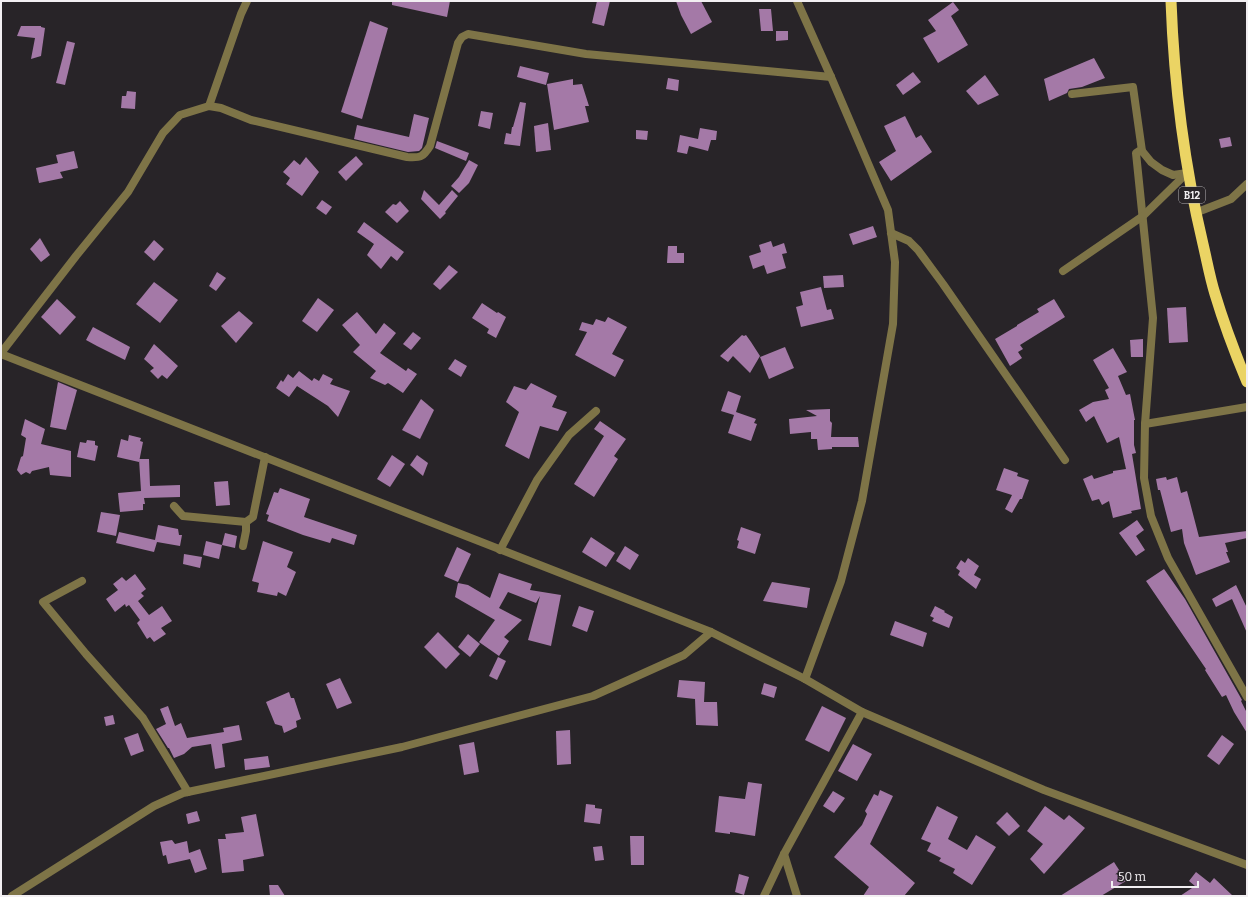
<svg xmlns="http://www.w3.org/2000/svg" width="1248" height="897" font-family="Bitter,serif">
<rect width="100%" height="100%" fill="#282428"/>
<g fill="#a479a7">
<polygon points="392,1 450,1 447,17 392,5"/>
<polygon points="597,1 610,1 604,26 592,23"/>
<polygon points="676,1 701,1 712,22 691,34 681,15"/>
<polygon points="953,2 959,10 951,16 968,45 938,63 923,38 936,31 928,20"/>
<polygon points="759,9 771,9 773,31 761,31"/>
<polygon points="370,21 388,28 362,119 341,112"/>
<polygon points="21,26 41,26 41,27 45,28 41,56 31,59 35,38 17,36"/>
<polygon points="776,31 788,31 788,40 776,41"/>
<polygon points="67,41 75,43 65,85 56,83"/>
<polygon points="1094,58 1105,78 1082,87 1069,89 1067,93 1049,101 1044,79"/>
<polygon points="520,66 549,73 546,85 517,77"/>
<polygon points="913,72 921,82 903,95 896,85"/>
<polygon points="985,75 999,95 978,105 966,91"/>
<polygon points="668,78 679,80 678,91 666,89"/>
<polygon points="573,79 573,85 582,84 589,106 585,106 589,122 554,130 547,84"/>
<polygon points="127,91 136,92 135,109 121,108 122,96 126,96"/>
<polygon points="520,102 526,103 520,146 504,144 506,133 511,134 512,127 513,127"/>
<polygon points="481,111 493,113 490,129 478,126"/>
<polygon points="414,114 429,118 422,148 419,151 408,152 354,139 357,125 409,137"/>
<polygon points="905,116 916,138 921,135 932,152 891,181 879,162 896,151 884,126"/>
<polygon points="548,123 551,150 536,152 534,126"/>
<polygon points="700,128 717,131 716,140 711,140 708,151 689,146 687,154 677,152 680,135 698,139"/>
<polygon points="636,130 648,131 647,140 636,139"/>
<polygon points="1230,137 1232,146 1221,148 1219,139"/>
<polygon points="437,141 469,153 466,161 435,148"/>
<polygon points="74,151 78,168 60,172 63,178 39,183 36,168 58,163 56,155"/>
<polygon points="356,156 363,164 346,181 338,172"/>
<polygon points="306,157 319,172 302,196 286,184 290,178 283,172 294,160 300,165"/>
<polygon points="469,160 478,165 469,183 459,193 451,186 459,177"/>
<polygon points="424,190 439,205 452,190 458,196 445,212 446,213 440,219 421,199"/>
<polygon points="322,200 332,207 326,215 316,208"/>
<polygon points="400,201 409,211 397,223 385,212 393,204 396,205"/>
<polygon points="364,222 404,252 397,261 391,256 381,269 367,255 374,244 357,232"/>
<polygon points="873,226 877,237 853,245 849,234"/>
<polygon points="40,238 50,255 41,262 30,249"/>
<polygon points="154,240 164,249 154,261 144,252"/>
<polygon points="771,241 773,247 784,243 787,253 782,254 786,268 767,274 764,265 753,269 749,256 761,252 759,245"/>
<polygon points="668,246 677,246 677,253 684,253 684,263 667,263"/>
<polygon points="449,265 458,272 440,290 433,284"/>
<polygon points="217,272 226,278 216,291 209,286"/>
<polygon points="843,275 844,287 824,288 823,276"/>
<polygon points="154,282 178,300 160,323 136,304"/>
<polygon points="821,287 827,310 831,309 834,319 801,327 796,307 803,305 800,292"/>
<polygon points="318,298 334,310 317,332 302,321"/>
<polygon points="57,299 76,317 60,335 41,317"/>
<polygon points="1054,299 1065,317 1020,345 1023,349 1018,352 1022,358 1010,366 995,339 1017,326 1017,325 1039,312 1037,309"/>
<polygon points="482,303 497,313 498,312 506,317 496,338 487,333 489,329 472,318"/>
<polygon points="1186,307 1188,342 1169,343 1167,308"/>
<polygon points="239,311 253,323 236,343 221,326"/>
<polygon points="357,312 376,334 384,323 396,333 380,353 406,371 408,368 417,374 403,393 388,383 385,385 370,378 376,371 353,352 360,345 342,325"/>
<polygon points="608,317 627,327 612,354 624,360 615,377 575,355 587,332 579,330 582,322 593,325 596,319 605,322"/>
<polygon points="93,327 130,347 125,360 97,346 86,340"/>
<polygon points="413,332 421,338 411,350 403,344"/>
<polygon points="742,335 744,336 746,335 751,342 760,356 750,373 733,356 728,362 720,356"/>
<polygon points="1143,339 1143,357 1131,357 1130,340"/>
<polygon points="154,344 178,366 167,379 162,375 158,379 150,371 154,368 144,359"/>
<polygon points="785,347 794,368 769,379 760,357"/>
<polygon points="1113,348 1127,372 1118,376 1126,395 1130,394 1135,420 1134,420 1134,445 1136,453 1132,454 1141,509 1131,511 1132,513 1113,518 1109,501 1102,505 1099,499 1092,501 1083,479 1092,475 1094,479 1113,473 1113,471 1126,469 1119,437 1107,443 1094,416 1086,422 1079,410 1093,402 1109,399 1105,390 1109,388 1093,360"/>
<polygon points="455,359 467,366 461,377 448,369"/>
<polygon points="299,371 312,381 314,378 319,381 323,374 333,379 330,384 350,391 338,417 328,406 297,386 289,397 276,388 281,380 283,382 288,374 293,378"/>
<polygon points="58,382 77,390 66,430 50,427"/>
<polygon points="531,383 557,396 552,407 567,412 558,431 540,426 529,459 505,446 519,412 506,402 514,386 526,390"/>
<polygon points="728,391 741,396 736,412 756,419 754,423 757,424 751,441 728,433 734,415 721,411"/>
<polygon points="421,399 434,410 420,439 402,430"/>
<polygon points="830,409 830,421 832,423 831,437 858,437 859,447 832,447 832,449 818,450 817,439 811,439 811,432 790,434 789,419 817,416 806,410"/>
<polygon points="25,419 45,429 41,444 71,451 71,477 50,475 49,467 32,471 30,474 26,472 21,475 17,470 21,457 23,456 26,438 21,435"/>
<polygon points="600,421 626,439 614,456 618,459 594,497 574,484 604,436 594,429"/>
<polygon points="129,435 141,438 140,441 143,442 139,462 117,457 121,439 128,441"/>
<polygon points="87,440 95,441 95,445 98,446 95,461 77,457 80,442 86,443"/>
<polygon points="392,455 405,464 390,487 377,479"/>
<polygon points="417,455 428,463 423,476 410,465"/>
<polygon points="139,459 149,459 150,486 180,485 180,497 144,498 145,504 143,504 143,510 120,512 118,493 141,491"/>
<polygon points="1004,468 1018,473 1017,476 1029,480 1022,499 1020,499 1012,513 1005,509 1012,495 996,490"/>
<polygon points="1166,477 1167,480 1177,477 1181,493 1187,491 1199,537 1247,531 1247,538 1225,543 1228,552 1226,552 1230,562 1196,575 1184,543 1182,529 1171,532 1160,490 1158,490 1156,479"/>
<polygon points="228,481 230,505 216,506 214,482"/>
<polygon points="280,488 310,499 304,517 357,535 354,545 332,538 330,543 303,535 267,521 269,515 266,514 274,492 278,493"/>
<polygon points="101,512 120,515 116,536 97,532"/>
<polygon points="1137,520 1144,530 1136,536 1145,550 1136,556 1119,533"/>
<polygon points="158,525 178,529 179,535 182,535 180,546 157,542 154,552 116,543 119,532 155,540"/>
<polygon points="741,527 761,534 755,554 737,548 739,541 737,540"/>
<polygon points="225,533 237,536 235,548 222,545"/>
<polygon points="591,537 615,553 606,567 582,552"/>
<polygon points="206,541 222,545 219,559 203,555"/>
<polygon points="263,541 293,552 287,567 296,572 286,596 278,592 277,596 257,592 259,583 252,581"/>
<polygon points="625,546 639,555 630,570 616,561"/>
<polygon points="457,547 471,554 458,582 444,576"/>
<polygon points="184,554 202,557 200,568 183,564"/>
<polygon points="968,558 979,566 974,575 981,579 976,589 958,575 960,571 956,568 961,560 965,563"/>
<polygon points="1164,569 1185,599 1242,700 1241,701 1247,713 1247,733 1234,712 1226,695 1222,697 1205,670 1206,669 1146,581"/>
<polygon points="499,573 532,584 530,590 561,595 551,646 528,640 540,596 536,603 508,592 499,608 522,620 504,637 509,641 499,656 479,642 495,620 455,597 458,583 468,585 490,598"/>
<polygon points="135,574 146,589 141,593 144,596 138,601 149,615 162,606 172,621 161,628 166,634 154,642 150,637 147,639 137,623 140,620 129,605 126,607 125,604 115,612 106,599 118,590 113,584 122,577 126,581"/>
<polygon points="772,582 810,588 807,608 763,601"/>
<polygon points="1236,585 1247,608 1247,633 1232,599 1216,607 1212,599"/>
<polygon points="579,606 594,611 587,632 572,626"/>
<polygon points="935,606 945,611 944,612 953,617 949,628 932,621 934,618 930,616"/>
<polygon points="895,621 927,633 923,647 890,635"/>
<polygon points="438,632 460,654 446,669 424,647"/>
<polygon points="468,634 480,644 470,657 458,647"/>
<polygon points="498,657 506,661 497,680 489,676"/>
<polygon points="340,678 352,703 337,709 326,684"/>
<polygon points="679,680 705,682 704,702 717,702 718,726 696,725 695,699 677,697"/>
<polygon points="764,683 777,687 774,698 761,694"/>
<polygon points="289,692 291,698 294,698 301,719 296,721 297,727 284,733 282,726 275,724 266,702"/>
<polygon points="168,706 175,726 181,723 187,738 224,732 223,728 239,725 242,740 222,744 225,767 215,769 211,744 192,747 184,754 174,758 169,748 168,748 156,729 166,724 160,709"/>
<polygon points="822,706 846,718 829,752 805,740"/>
<polygon points="113,715 115,724 106,726 104,717"/>
<polygon points="570,730 571,764 557,765 556,731"/>
<polygon points="138,733 144,751 131,756 124,738"/>
<polygon points="1222,735 1234,744 1219,765 1207,756"/>
<polygon points="474,742 479,772 464,775 459,745"/>
<polygon points="853,744 872,754 857,781 838,771"/>
<polygon points="268,756 270,767 245,770 244,759"/>
<polygon points="748,782 762,784 755,836 730,832 730,834 715,832 719,796 745,799"/>
<polygon points="880,790 893,796 870,844 915,883 904,896 863,896 869,887 834,857 862,825 867,814 865,811 874,794 878,796"/>
<polygon points="833,791 845,798 834,813 823,806"/>
<polygon points="586,804 595,805 595,808 602,809 600,824 584,822"/>
<polygon points="937,806 958,817 948,839 967,850 976,835 996,847 972,885 953,873 955,869 939,861 941,858 927,851 931,843 921,839"/>
<polygon points="1045,806 1064,820 1069,815 1085,828 1044,874 1030,859 1043,844 1027,831"/>
<polygon points="197,811 200,821 188,824 186,814"/>
<polygon points="1007,812 1020,826 1009,836 996,823"/>
<polygon points="256,814 264,856 243,860 244,871 222,873 218,839 226,839 225,834 244,832 241,817"/>
<polygon points="630,836 644,836 644,865 631,865"/>
<polygon points="172,840 175,844 187,841 189,853 200,849 207,869 195,873 190,859 168,864 166,855 163,856 160,842"/>
<polygon points="602,846 604,860 595,861 593,847"/>
<polygon points="1114,862 1126,881 1101,896 1060,896"/>
<polygon points="1196,872 1210,883 1214,878 1233,896 1180,896 1195,886 1189,881"/>
<polygon points="739,874 749,877 744,895 735,892"/>
<polygon points="269,885 278,885 285,896 270,896"/>
</g>
<g fill="none" stroke-linecap="round" stroke-linejoin="round">
<g stroke="#7e7447" stroke-width="8">
<polyline points="797,1 831,77 888,210 895,262 893,324 862,501 841,581 805,679"/>
<polyline points="1072,94 1133,87 1142,151"/>
<polyline points="209,106 241,14 247,1"/>
<polyline points="1187,173 1173,175 1162,170 1151,162 1142,151 1139,151 1136,153 1153,318 1145,424 1144,478 1151,516 1168,558 1247,697"/>
<polyline points="1195,213 1231,199 1247,184"/>
<polyline points="891,233 909,241 918,250 943,284 1065,460"/>
<polyline points="1063,271 1143,216 1187,173"/>
<path d="M 1,353 L 76,256 L 128,192 L 163,133 L 180,115 L 209,106 L 221,108 L 251,120 L 407,157 C 421,158 423,157 430,146 L 458,43 L 462,37 L 468,34 L 586,54 L 831,77"/>
<polyline points="1,354 711,632 805,679 862,712 1044,790 1247,865"/>
<polyline points="1145,424 1247,407"/>
<polyline points="174,506 183,516 246,522"/>
<polyline points="243,546 246,531 246,522 253,517 265,457"/>
<polyline points="500,550 537,480 569,435 596,411"/>
<polyline points="82,581 43,602 86,654 143,718 188,792"/>
<polyline points="784,854 797,896"/>
<polyline points="12,896 154,806 183,793 402,747 593,696 684,655 711,632"/>
<polyline points="764,896 784,854 862,712"/>
</g>
<path stroke="#ebd464" stroke-width="11" d="M 1171,1 C 1174,83 1184,164 1203,244 C 1207,261 1210,278 1215,294 C 1224,324 1235,353 1247,382"/>
</g>
<g text-anchor="middle" stroke-width="3.5" stroke-linejoin="round" paint-order="stroke">
<rect fill="#282428" stroke="#b5b2b5" stroke-width="1" x="1179" y="187" width="26" height="16" rx="3"/>
<g font-size="10" font-weight="bold" fill="#f2eff2">
<text x="1192" y="199">B12</text>
</g>
</g>
<rect width="1248" height="897" fill="none" stroke="#f2eff2" stroke-width="4"/>
<path d="M1112 881v6h86v-6" fill="none" stroke="#f2eff2" stroke-width="2"/>
<text x="1118" y="881" font-size="12" fill="#f2eff2" stroke="#282428" stroke-width="3" paint-order="stroke">50 m</text>
</svg>
